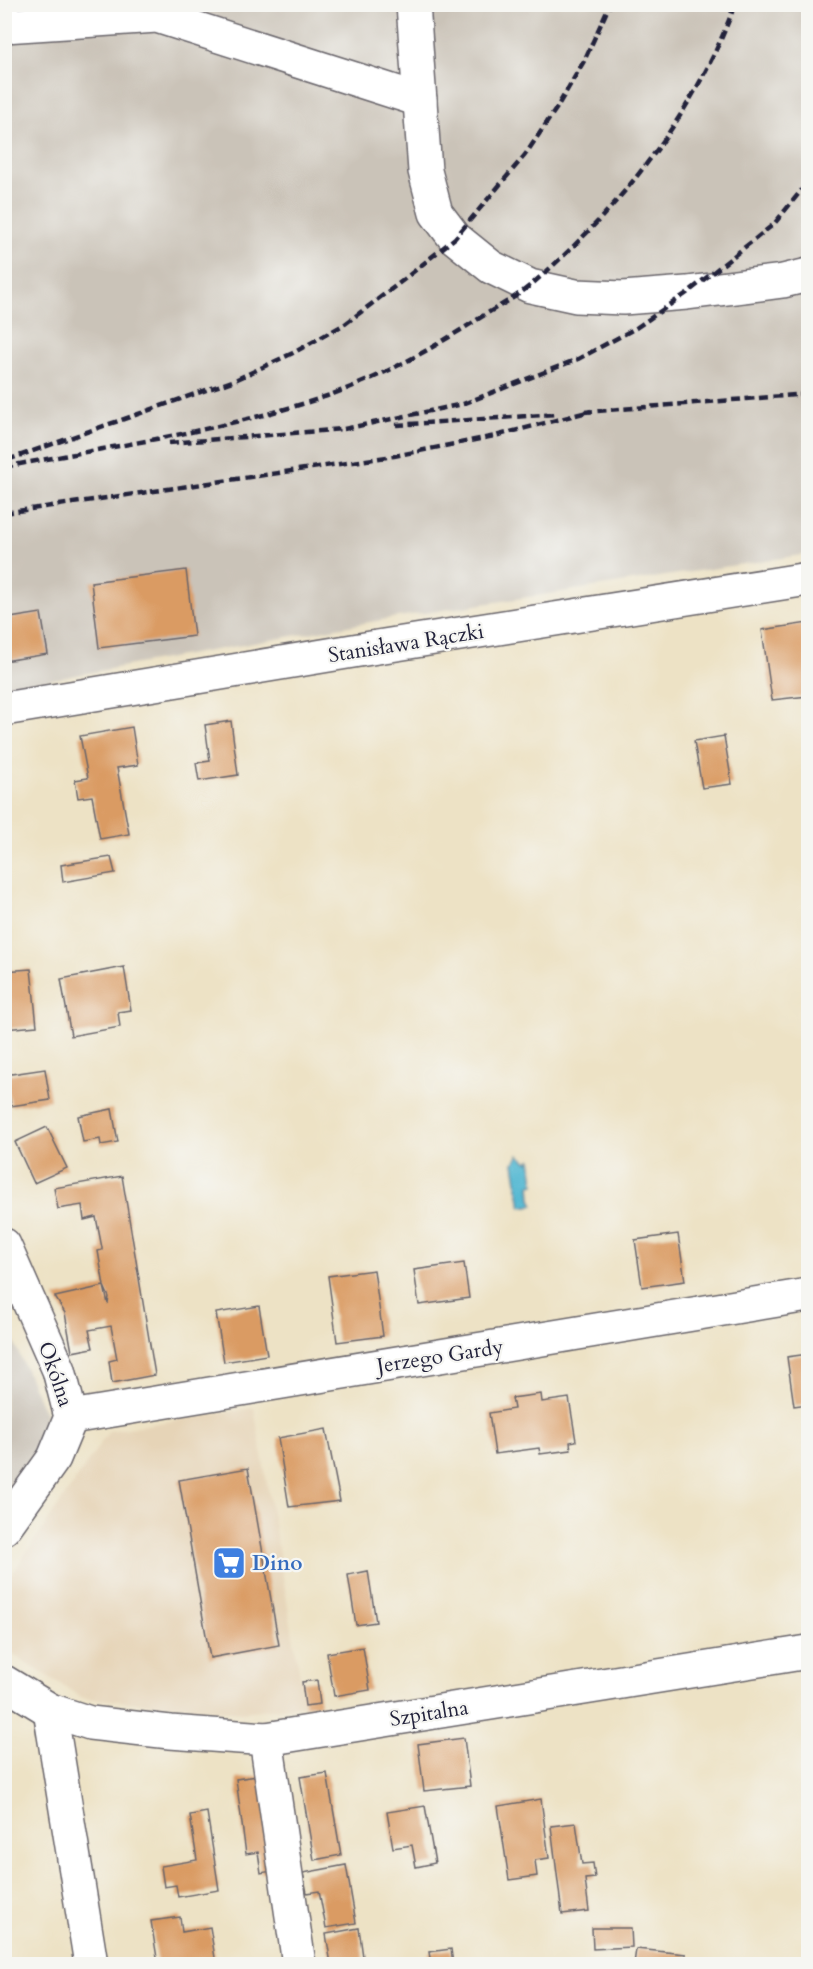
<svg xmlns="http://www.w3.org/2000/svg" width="813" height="1969" font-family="Cardo,serif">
<rect width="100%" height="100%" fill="#f6f6f2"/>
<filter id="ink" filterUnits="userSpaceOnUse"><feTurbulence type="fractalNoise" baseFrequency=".0167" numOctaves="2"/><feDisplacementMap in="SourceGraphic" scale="12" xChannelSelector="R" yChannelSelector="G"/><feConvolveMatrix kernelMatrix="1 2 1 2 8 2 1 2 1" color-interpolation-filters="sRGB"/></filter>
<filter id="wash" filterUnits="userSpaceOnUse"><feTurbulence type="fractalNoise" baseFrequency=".008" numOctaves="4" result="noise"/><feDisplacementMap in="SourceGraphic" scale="24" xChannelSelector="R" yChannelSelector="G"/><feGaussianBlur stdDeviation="1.35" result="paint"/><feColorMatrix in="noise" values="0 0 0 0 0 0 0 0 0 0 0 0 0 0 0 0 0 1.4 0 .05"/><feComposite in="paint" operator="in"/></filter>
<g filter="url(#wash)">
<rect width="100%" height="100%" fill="#ede2c5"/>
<polygon fill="#e6d4b7" points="254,1408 305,1706 241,1712 83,1698 5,1650 4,1586 109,1431"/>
<g fill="#cac3b8">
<polygon points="5,5 808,5 808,554 398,617 5,688"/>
<polygon points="5,1321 45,1414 38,1446 5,1493"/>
</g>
<polygon fill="#53b8d2" stroke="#3a6d86" stroke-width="1.5" points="519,1155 528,1162 531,1159 534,1184 530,1185 531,1199 534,1205 521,1207 514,1163"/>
<g id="blocks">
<g fill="#da9b64">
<polygon points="186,570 194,636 99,648 91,582"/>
<polygon points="41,613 48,654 4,661 4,619"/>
<polygon points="808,623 808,696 772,700 762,630"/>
<polygon points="231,721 238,775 199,781 196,763 210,761 205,725"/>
<polygon points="132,727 138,765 117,768 129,834 100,839 92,796 78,798 75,780 88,778 80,736"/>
<polygon points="724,736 732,784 702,788 694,741"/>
<polygon points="111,857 115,873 63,882 61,865"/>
<polygon points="124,967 131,1010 118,1012 120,1027 71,1036 61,979"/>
<polygon points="31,969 37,1026 4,1029 4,971"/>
<polygon points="45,1069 50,1100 11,1106 5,1075"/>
<polygon points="112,1109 118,1142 101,1145 100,1139 83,1142 78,1116"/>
<polygon points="47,1127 67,1168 34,1183 15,1142"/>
<polygon points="122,1176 155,1375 112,1383 109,1361 117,1359 111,1326 89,1330 93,1348 72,1352 65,1313 55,1297 104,1286 108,1304 109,1297 104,1286 98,1251 102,1250 102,1248 96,1217 84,1220 82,1205 58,1209 54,1188"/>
<polygon points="678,1234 685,1281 642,1287 635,1240"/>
<polygon points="464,1263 469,1298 419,1305 414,1270"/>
<polygon points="374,1270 383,1336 337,1342 328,1276"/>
<polygon points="259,1306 267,1355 224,1362 216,1313"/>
<polygon points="808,1354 808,1404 794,1406 787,1357"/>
<polygon points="541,1394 542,1402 569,1398 576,1441 570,1442 571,1450 540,1454 539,1448 495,1454 489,1413 514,1409 512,1398"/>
<polygon points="326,1429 340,1501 289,1507 278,1438"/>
<polygon points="248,1468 279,1645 210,1658 179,1480"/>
<polygon points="368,1571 376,1622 356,1625 348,1575"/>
<polygon points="363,1647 370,1690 334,1696 327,1653"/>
<polygon points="317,1680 320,1704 305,1706 302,1682"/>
<polygon points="464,1738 470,1786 424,1791 418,1744"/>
<polygon points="327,1773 341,1855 314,1860 300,1777"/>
<polygon points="265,1775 278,1870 261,1873 258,1852 246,1854 236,1779"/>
<polygon points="541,1799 549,1858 535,1860 537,1876 509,1880 498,1806"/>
<polygon points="425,1806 435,1863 416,1867 412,1845 393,1848 387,1812"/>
<polygon points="207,1812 219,1890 178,1897 176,1885 164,1887 161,1866 197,1860 190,1815"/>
<polygon points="576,1823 582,1864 593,1863 595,1878 585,1879 589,1911 562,1914 551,1826"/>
<polygon points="346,1865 356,1923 326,1928 319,1891 307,1893 303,1873"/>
<polygon points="180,1917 182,1932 210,1927 216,1964 158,1964 151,1921"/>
<polygon points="359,1928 364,1964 331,1964 326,1934"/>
<polygon points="592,1928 631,1928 632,1947 593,1949"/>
<polygon points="451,1949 453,1964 431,1964 429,1952"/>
<polygon points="636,1949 686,1954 685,1964 634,1964"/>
</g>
</g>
</g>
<g filter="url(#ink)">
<use href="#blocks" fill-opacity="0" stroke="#69656b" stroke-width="1.5"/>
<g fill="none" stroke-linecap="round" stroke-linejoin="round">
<defs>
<g id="minor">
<polyline points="413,4 425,171 436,213 455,238 491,267 530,286 576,296 623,298 687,293 783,281 808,275"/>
<polyline points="4,26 157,16 420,100"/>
<polyline points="4,709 371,648 808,579"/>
<polyline points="4,1245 59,1370 71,1417 54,1458 4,1528"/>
<polyline points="71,1417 808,1295"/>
<polyline points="4,1682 50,1710 90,1723 170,1732 266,1739 808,1652"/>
<polyline points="50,1710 91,1964"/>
<polyline points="266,1739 299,1964"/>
</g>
</defs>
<use href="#minor" stroke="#69656b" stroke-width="36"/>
<use href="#minor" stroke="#fff" stroke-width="33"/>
<g stroke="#22223b" stroke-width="4.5" stroke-dasharray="9 4.5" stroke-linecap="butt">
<polyline points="584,412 808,394"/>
<polyline points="396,425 557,414"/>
<polyline points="169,443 344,429 463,404 578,359 636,328 687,293 774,224 808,182"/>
<polyline points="7,460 235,380 293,353 345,324 402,281 455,238 525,155 556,109 584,61 610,4"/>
<path d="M 4,467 C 113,446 223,431 327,396 C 385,376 435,347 486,314 C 501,305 518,296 532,284 C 619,210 696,113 735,4"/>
<polyline points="4,513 394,456 495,436 591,411"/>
</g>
</g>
</g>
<defs>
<symbol id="supermarket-square" viewBox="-11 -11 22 22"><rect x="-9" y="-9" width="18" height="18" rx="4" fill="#3f7fe0" stroke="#f6f6f2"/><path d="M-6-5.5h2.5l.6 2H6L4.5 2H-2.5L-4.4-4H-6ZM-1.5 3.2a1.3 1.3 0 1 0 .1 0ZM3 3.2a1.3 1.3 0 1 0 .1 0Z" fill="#fff"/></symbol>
</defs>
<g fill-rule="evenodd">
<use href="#supermarket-square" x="210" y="1544" width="38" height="38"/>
</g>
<g text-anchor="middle" stroke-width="4.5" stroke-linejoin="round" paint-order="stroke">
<g font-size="21" fill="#22223b" stroke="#f6f6f2">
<text transform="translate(406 643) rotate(-9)" y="7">Stanisława Rączki</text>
<text transform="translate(440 1356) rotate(-9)" y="7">Jerzego Gardy</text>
<text transform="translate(56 1374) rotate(71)" y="7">Okólna</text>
<text transform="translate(429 1713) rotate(-9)" y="7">Szpitalna</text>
</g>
<g font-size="21" font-weight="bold" fill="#366cbe" stroke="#f6f6f2" text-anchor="start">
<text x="252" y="1570">Dino</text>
</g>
</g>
<rect width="813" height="1969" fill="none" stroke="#f6f6f2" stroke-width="24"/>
</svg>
